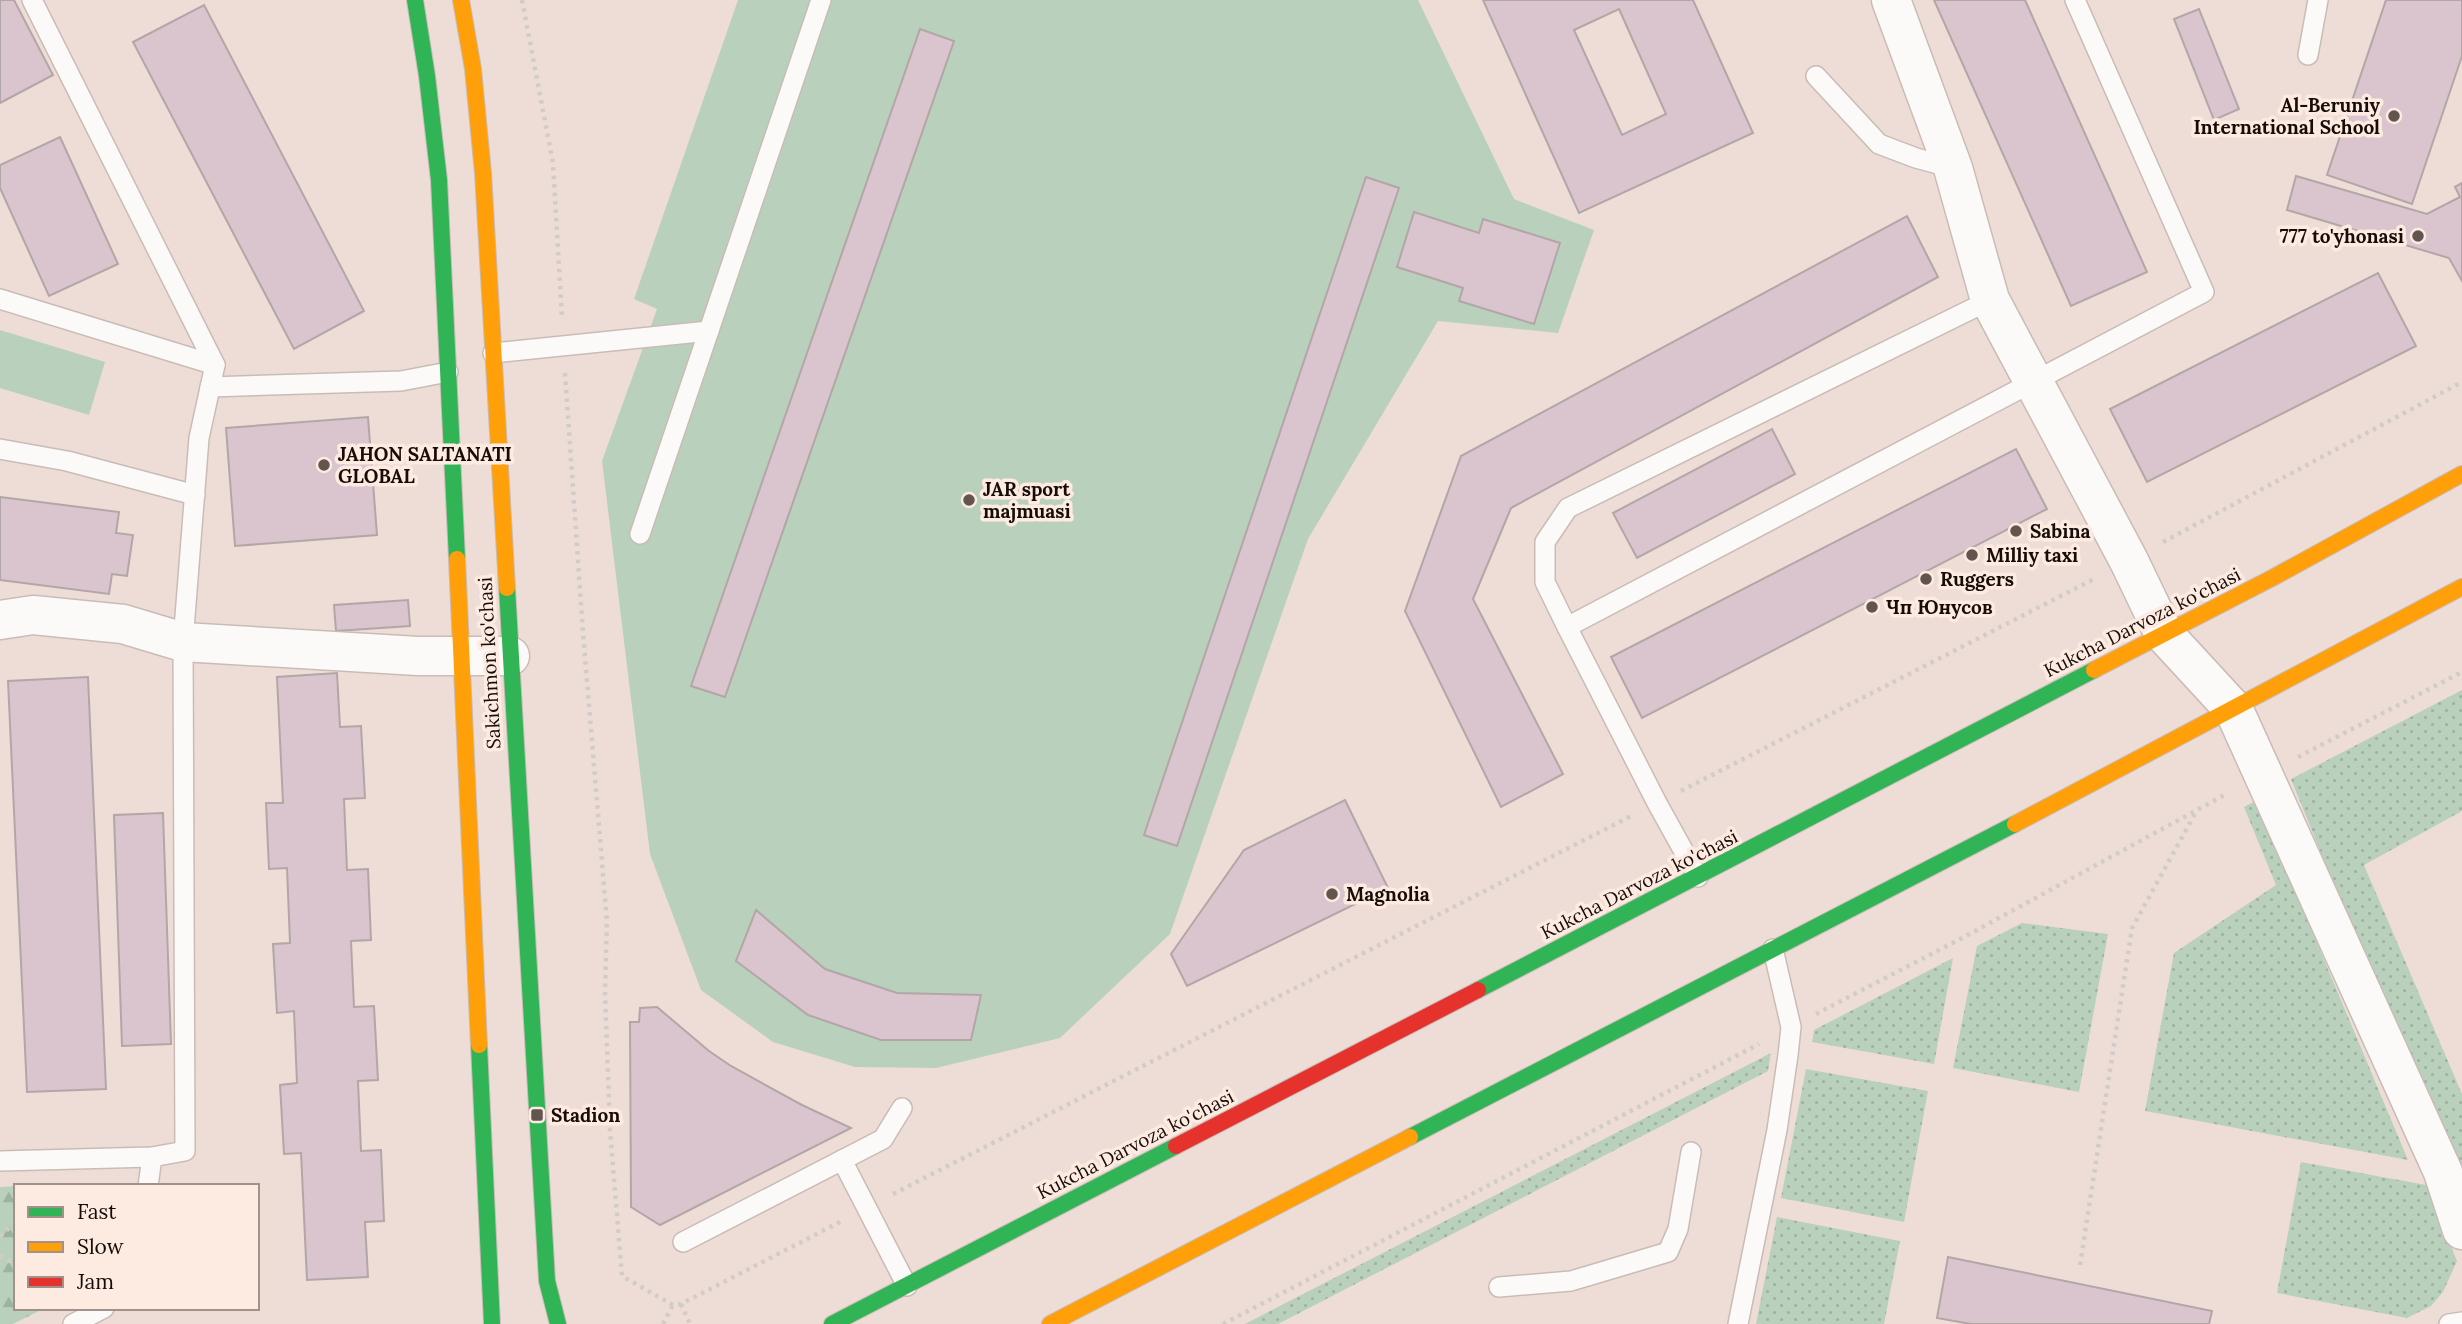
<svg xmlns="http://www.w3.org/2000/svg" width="2462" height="1324" font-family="Lora,serif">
<defs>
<pattern id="grass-dots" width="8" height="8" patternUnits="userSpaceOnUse" patternTransform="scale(1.75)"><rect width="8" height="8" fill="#b9d1bc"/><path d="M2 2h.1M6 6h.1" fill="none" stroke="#9eb2a0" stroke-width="1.8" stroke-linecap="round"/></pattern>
<pattern id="forest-firs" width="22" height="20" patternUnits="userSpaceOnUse" patternTransform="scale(1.75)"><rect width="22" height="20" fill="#b9d1bc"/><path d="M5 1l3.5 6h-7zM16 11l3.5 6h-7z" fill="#9eb2a0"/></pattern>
</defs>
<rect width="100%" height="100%" fill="#eeddd6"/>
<g fill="url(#grass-dots)">
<polygon points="2462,690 2462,811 2364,865 2462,1094 2462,1201 2291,779"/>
<polygon points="2257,800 2408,1160 2145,1111 2174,953 2276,885 2244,807"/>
<polygon points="2022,923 2108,934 2079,1092 1953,1068 1977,946"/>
<polygon points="1953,958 1934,1064 1812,1042 1814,1030"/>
<polygon points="1771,1053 1768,1071 1278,1324 1245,1324"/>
<polygon points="1806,1069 1928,1091 1904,1222 1781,1198"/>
<polygon points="2301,1162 2426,1185 2457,1261 2443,1292 2431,1306 2407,1318 2277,1293"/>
<polygon points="1777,1217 1900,1241 1884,1324 1756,1324"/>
</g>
<polygon fill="url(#forest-firs)" points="16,1186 16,1308 45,1308 13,1324 0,1324 0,1187"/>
<g fill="#b9d1bc">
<polygon points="738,0 1418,0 1514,199 1594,230 1558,333 1438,321 1308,539 1170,934 1060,1038 936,1068 855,1067 773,1042 701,990 650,854 602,461 657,309 634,299"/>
<polygon points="0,330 105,362 89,415 0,388"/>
</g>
<g fill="#dac4ce" stroke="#b2a6a7" stroke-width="2" fill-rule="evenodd">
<polygon points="0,0 14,0 53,75 0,103"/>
<path d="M 1483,0 L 1693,0 L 1753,133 L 1579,213 ZM 1619,9 L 1666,114 L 1622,135 L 1574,30 Z"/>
<polygon points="1934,0 2025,0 2147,272 2071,306"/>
<polygon points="2386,0 2462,0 2462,56 2412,204 2327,175"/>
<polygon points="204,5 364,311 294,349 133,42"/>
<polygon points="2199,9 2239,109 2214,120 2174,19"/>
<polygon points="920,29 954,41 725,697 691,686"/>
<polygon points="60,137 118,264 49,296 0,188 0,165"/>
<polygon points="2296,176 2427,214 2460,197 2455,187 2462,183 2462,281 2449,258 2287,210"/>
<polygon points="1366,177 1399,188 1177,846 1144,835"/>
<polygon points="1414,212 1479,233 1483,219 1560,243 1534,324 1459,301 1463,288 1397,267"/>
<polygon points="1907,216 1938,277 1511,508 1473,599 1563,774 1501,807 1405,611 1461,456"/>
<polygon points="2378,273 2416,346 2147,482 2110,409"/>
<polygon points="368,417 377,535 235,546 226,428"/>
<polygon points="1772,429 1795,474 1637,558 1613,513"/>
<polygon points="2016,449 2047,509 1642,718 1611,657"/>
<polygon points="0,497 119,512 116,533 133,535 127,576 112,574 109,594 0,580"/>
<polygon points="408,600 410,626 336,631 334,605"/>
<polygon points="337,673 340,727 361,726 365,798 344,799 347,870 368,869 371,940 351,941 354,1007 374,1006 378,1080 358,1081 361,1151 381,1150 384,1221 365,1222 368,1277 307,1280 301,1153 284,1154 280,1085 297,1083 294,1011 277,1013 273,944 290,943 287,868 269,869 266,803 283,803 277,677"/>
<polygon points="88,677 106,1089 27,1092 8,681"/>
<polygon points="1345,800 1388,888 1187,986 1171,954 1244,850"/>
<polygon points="163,813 171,1044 122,1046 114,815"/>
<polygon points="756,910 825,969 897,993 981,995 971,1040 881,1040 808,1015 736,961"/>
<polygon points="657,1007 709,1051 731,1066 802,1105 851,1128 660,1225 631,1207 630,1022 639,1022 640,1008"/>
<polygon points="1948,1257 2212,1311 2209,1324 1971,1324 1937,1318"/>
</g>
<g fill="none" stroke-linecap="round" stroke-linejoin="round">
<defs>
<g id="lane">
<polyline points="2308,55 2318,0"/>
<polyline points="1816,76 1879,144 1916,158 1953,168"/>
<polyline points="0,299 215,365"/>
<polyline points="493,353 709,331"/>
<polyline points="210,387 401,381 448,372"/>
<polyline points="0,449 67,461 195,495"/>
<polyline points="640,534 821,0"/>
<polyline points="1567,627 1545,582 1545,542 1568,508 1990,300"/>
<polyline points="1698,877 1657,803 1567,627 2204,292 2075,0"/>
<polyline points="842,1160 907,1286"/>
<polyline points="0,1161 152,1157 185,1151 183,642 199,438 215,365 32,0"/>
<polyline points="148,1186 152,1157"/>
<polyline points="683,1242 883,1139 902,1108"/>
<polyline points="1499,1287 1571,1281 1668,1252 1678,1229 1691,1152"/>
<polyline points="73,1324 104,1308"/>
<polyline points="1738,1324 1777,1130 1788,1055 1791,1027 1773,949"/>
<polyline points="2449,1324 2462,1322"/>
</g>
<g id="street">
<polyline points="1891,0 1953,168 1990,300 2129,561 2164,634 2234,710 2443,1172 2462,1230"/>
<polyline points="0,620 33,615 123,624 183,642 418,656 510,656"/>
</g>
<g id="fast">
<polyline points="415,0 427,76 439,180 457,559"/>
<polyline points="507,588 547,1281 558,1324"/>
<polyline points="1478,990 2094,670"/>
<polyline points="479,1045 492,1324"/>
<polyline points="1410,1137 2015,824"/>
<polyline points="832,1324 1176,1146"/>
</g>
<g id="slow">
<polyline points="461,0 473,69 483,173 507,588"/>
<polyline points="457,559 479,1045"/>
<polyline points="2094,670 2274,577 2462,474"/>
<polyline points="2015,824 2462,587"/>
<polyline points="1050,1324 1410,1137"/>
</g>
<polyline id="jam" points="1176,1146 1478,990"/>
</defs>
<use href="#lane" stroke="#c9bcb6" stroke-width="22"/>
<use href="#street" stroke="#c9bcb6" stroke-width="41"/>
<use href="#fast" stroke="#c9bcb6" stroke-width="18"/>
<use href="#slow" stroke="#c9bcb6" stroke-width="18"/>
<use href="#jam" stroke="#c9bcb6" stroke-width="18"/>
<g stroke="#d1ccca" stroke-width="4.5" stroke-dasharray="3.5 5" stroke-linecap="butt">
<polyline points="522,0 553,163 562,319"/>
<polyline points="565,373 583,633 607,922 605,992 610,1130 622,1276 673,1305 681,1304 842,1221"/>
<polyline points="2163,542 2462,382"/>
<polyline points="2298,757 2462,672"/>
<polyline points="1681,791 2094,579"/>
<polyline points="1816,1014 1966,936 2228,793"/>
<polyline points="893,1194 1633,815"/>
<polyline points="0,1236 16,1222"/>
<polyline points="0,1256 16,1264"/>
<polyline points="2080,1265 2132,928 2197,810"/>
<polyline points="681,1304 690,1324"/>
<polyline points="663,1324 673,1305"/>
<polyline points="1223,1324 1759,1044"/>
</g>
<use href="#lane" stroke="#fcfaf9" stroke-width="19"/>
<use href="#street" stroke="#fcfaf9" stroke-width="38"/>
<use href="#fast" stroke="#30b455" stroke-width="16"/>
<use href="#slow" stroke="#ff9f0a" stroke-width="16"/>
<use href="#jam" stroke="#e5322d" stroke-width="16"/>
</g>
<g fill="#625550" stroke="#fdeae1" stroke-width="2.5">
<circle cx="2394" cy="116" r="7"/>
<circle cx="2418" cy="236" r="7"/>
<circle cx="324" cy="465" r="7"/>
<circle cx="969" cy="500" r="7"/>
<circle cx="2016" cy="531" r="7"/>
<circle cx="1972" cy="555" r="7"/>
<circle cx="1926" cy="579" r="7"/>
<circle cx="1872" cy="607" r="7"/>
<circle cx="1332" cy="894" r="7"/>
<rect x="530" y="1108" width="14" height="14" rx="3.5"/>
</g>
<g text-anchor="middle" stroke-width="7" stroke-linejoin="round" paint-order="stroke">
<g font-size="19" font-weight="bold" fill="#160c08" stroke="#fdeae1" text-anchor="start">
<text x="2380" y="112" text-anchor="end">Al-Beruniy<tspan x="2380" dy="22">International School</tspan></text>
<text x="2404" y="243" text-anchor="end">777 to'yhonasi</text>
<text x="338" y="461">JAHON SALTANATI<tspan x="338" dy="22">GLOBAL</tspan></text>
<text x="983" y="496">JAR sport<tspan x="983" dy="22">majmuasi</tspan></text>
<text x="2030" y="538">Sabina</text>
<text x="1986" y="562">Milliy taxi</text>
<text x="1940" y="586">Ruggers</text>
<text x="1886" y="614">Чп Юнусов</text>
<text x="1346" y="901">Magnolia</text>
<text x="551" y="1122">Stadion</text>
</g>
<g font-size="19" fill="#160c08" stroke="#fdeae1">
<text transform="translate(2142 622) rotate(-27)" y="7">Kukcha Darvoza ko'chasi</text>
<text transform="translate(489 663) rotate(-93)" y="7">Sakichmon ko'chasi</text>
<text transform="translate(1639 884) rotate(-27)" y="7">Kukcha Darvoza ko'chasi</text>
<text transform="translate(1135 1144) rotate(-27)" y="7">Kukcha Darvoza ko'chasi</text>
</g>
</g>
<rect x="14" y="1184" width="245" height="126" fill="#fdeae1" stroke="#a1918a" stroke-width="2"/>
<rect x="28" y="1207" width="35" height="10" fill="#30b455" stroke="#a1918a" stroke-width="2"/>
<text x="77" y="1219" font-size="21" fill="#160c08">Fast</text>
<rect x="28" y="1242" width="35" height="10" fill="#ff9f0a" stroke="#a1918a" stroke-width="2"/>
<text x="77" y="1254" font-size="21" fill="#160c08">Slow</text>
<rect x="28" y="1277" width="35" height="10" fill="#e5322d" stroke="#a1918a" stroke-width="2"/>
<text x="77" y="1289" font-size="21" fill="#160c08">Jam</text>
</svg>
